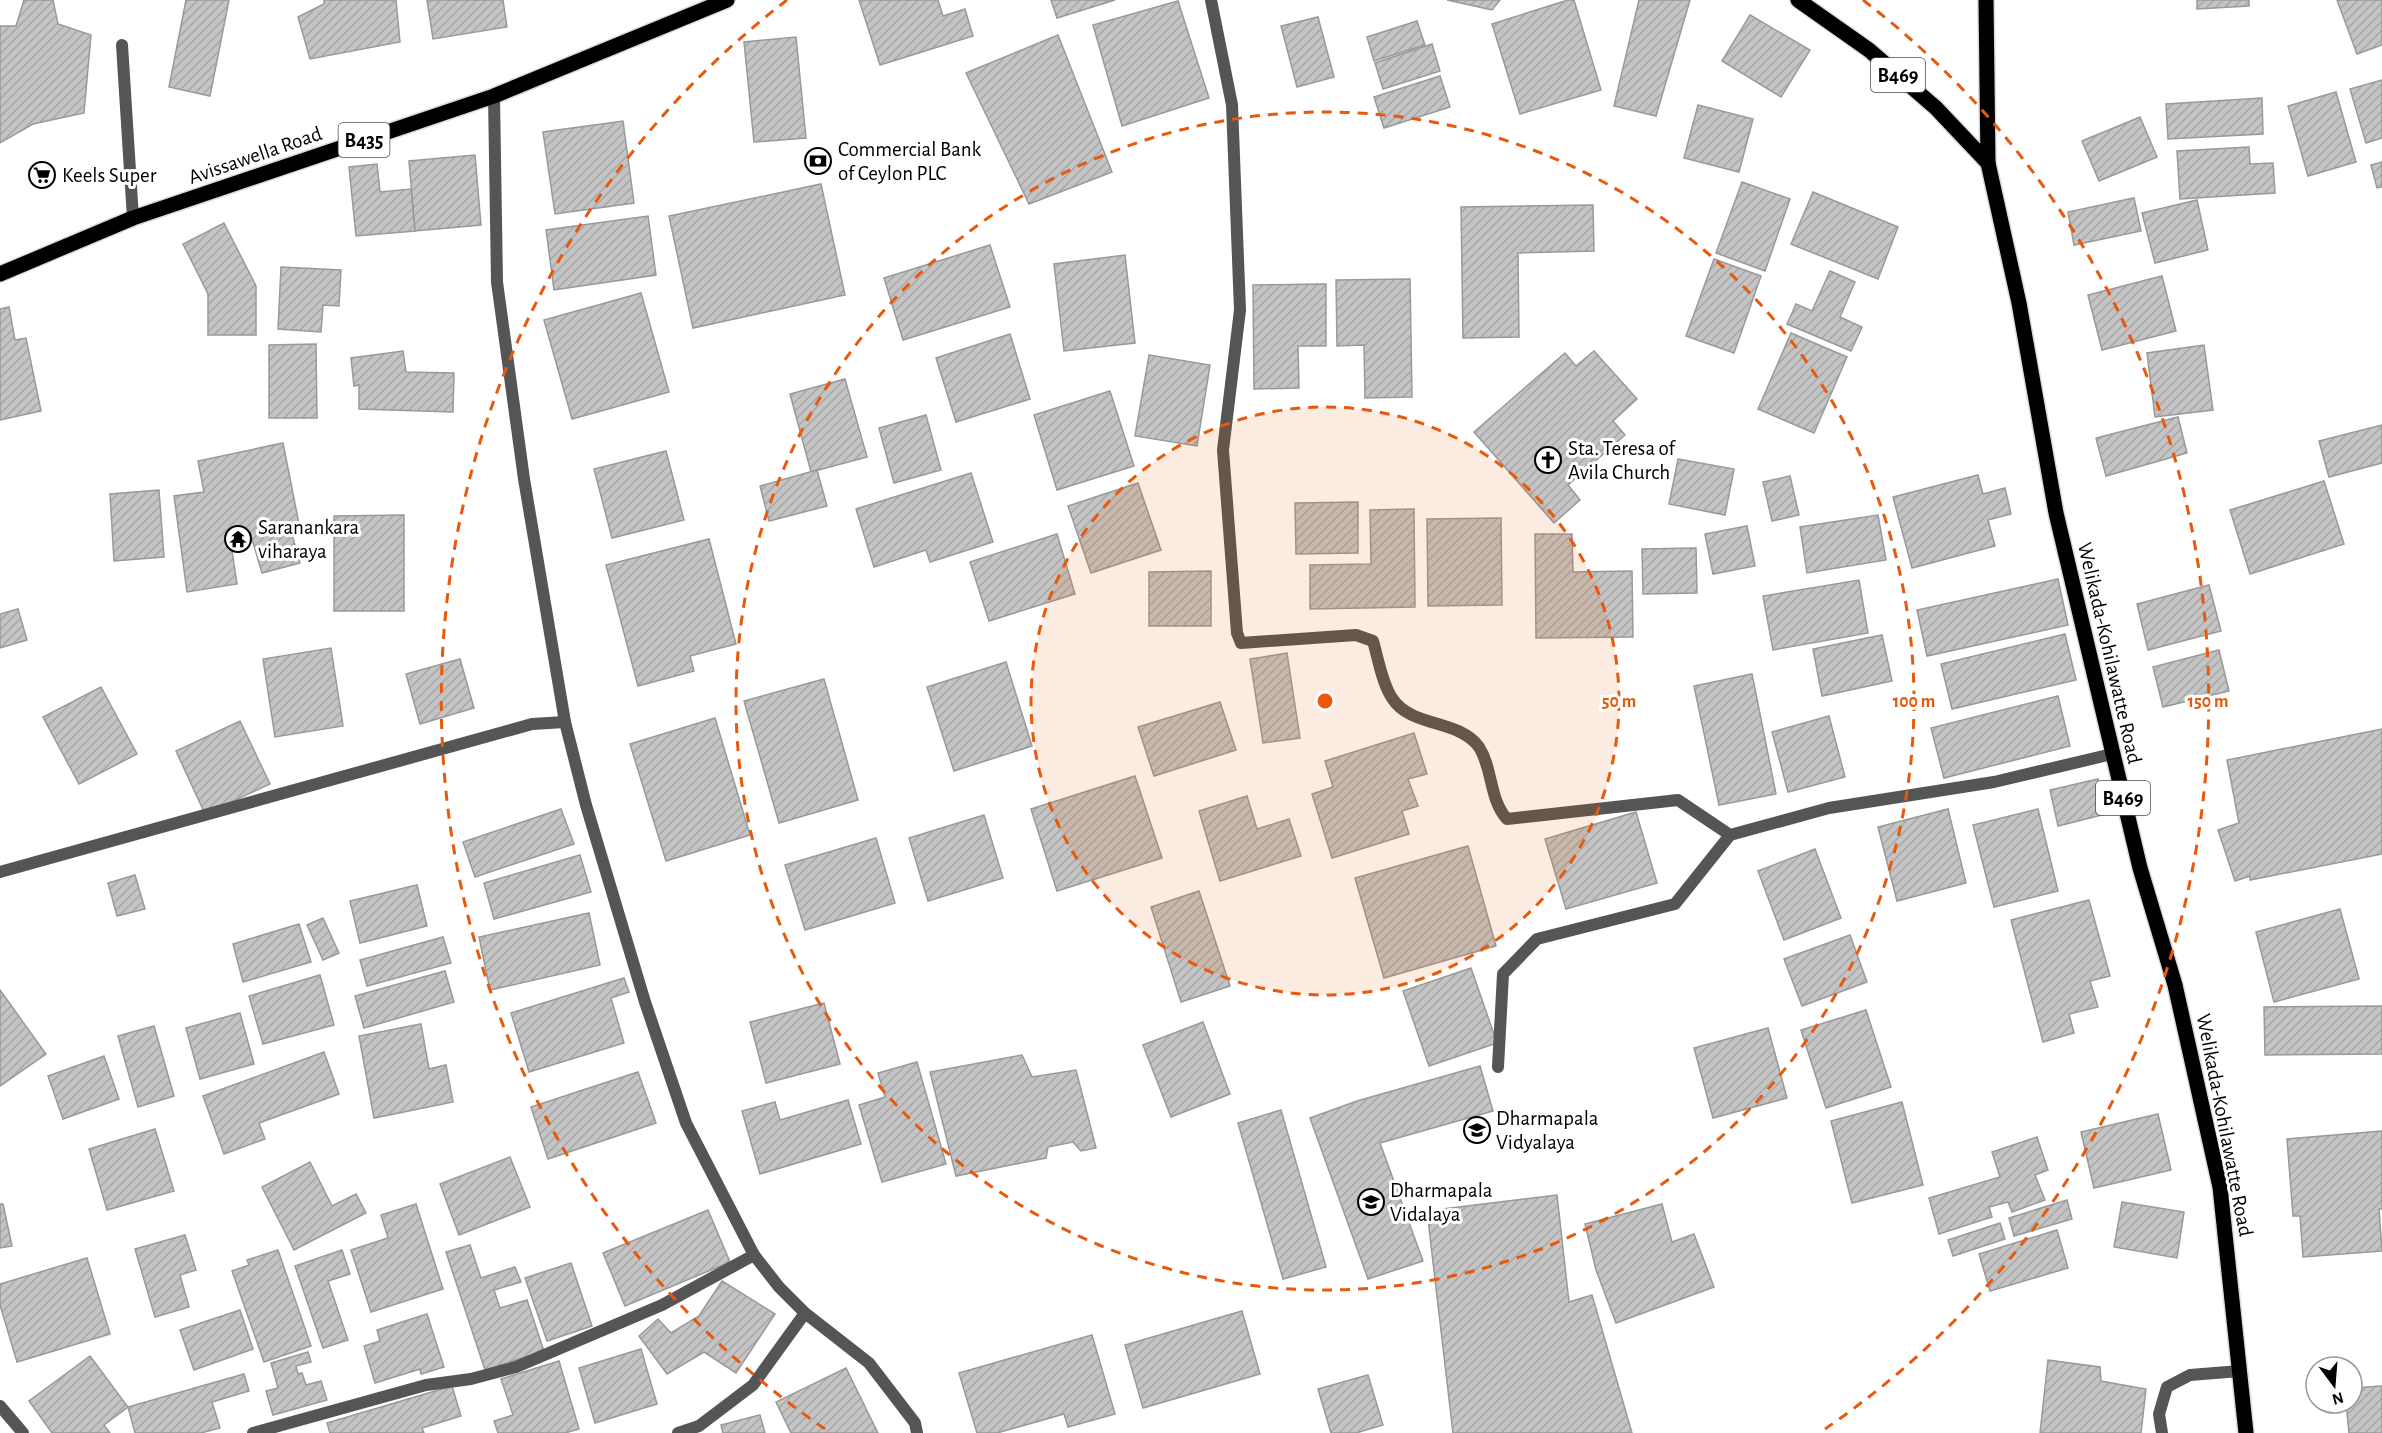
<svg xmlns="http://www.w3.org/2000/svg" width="2382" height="1433" font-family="'Alegreya Sans',sans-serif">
<defs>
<pattern id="building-hatch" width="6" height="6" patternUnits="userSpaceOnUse" patternTransform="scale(1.5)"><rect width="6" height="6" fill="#c4c4c4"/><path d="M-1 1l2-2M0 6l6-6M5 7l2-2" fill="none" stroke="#a7a7a7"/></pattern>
</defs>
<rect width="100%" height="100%" fill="#fff"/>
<g fill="url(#building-hatch)" stroke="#999" stroke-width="1.5">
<polygon points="24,0 53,0 58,24 91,35 84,113 33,124 0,143 0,26 16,26"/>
<polygon points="186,0 229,0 210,96 169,87"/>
<polygon points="324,0 396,0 400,42 310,59 298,17 324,4"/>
<polygon points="427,0 503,0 507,27 433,39"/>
<polygon points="859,0 938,0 943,16 965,9 973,36 880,65"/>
<polygon points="1051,0 1115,0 1057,18"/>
<polygon points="1447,0 1500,0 1492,10"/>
<polygon points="1568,0 1574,0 1601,90 1520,114 1492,24"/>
<polygon points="1639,0 1690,0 1656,116 1614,106"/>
<polygon points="2197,0 2249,0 2249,6 2197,9"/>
<polygon points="2337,0 2382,0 2382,45 2357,54"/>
<polygon points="1178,1 1209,98 1122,126 1093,25"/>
<polygon points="1750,15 1810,50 1781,97 1722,61"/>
<polygon points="1318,17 1334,77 1297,87 1281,26"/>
<polygon points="1417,21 1425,45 1374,61 1367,37"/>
<polygon points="1058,35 1112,172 1029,204 966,73"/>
<polygon points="796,37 806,138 754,142 744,42"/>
<polygon points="1432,44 1440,71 1383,89 1375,63"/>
<polygon points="1440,76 1450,107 1384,128 1374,97"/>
<polygon points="2382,80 2382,138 2366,143 2350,89"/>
<polygon points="2336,92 2356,162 2308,176 2288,106"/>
<polygon points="2262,98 2263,134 2168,139 2166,104"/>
<polygon points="1698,105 1753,119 1739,172 1684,158"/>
<polygon points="2140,117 2157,157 2099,181 2082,141"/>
<polygon points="623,121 634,203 555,214 543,132"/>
<polygon points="2249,147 2250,164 2273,163 2275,193 2180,199 2177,151"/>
<polygon points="475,155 481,225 415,231 409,161"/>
<polygon points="2382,162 2382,187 2377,188 2371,165"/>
<polygon points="377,164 380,192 411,189 415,231 356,236 349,167"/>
<polygon points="1742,182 1790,199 1765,271 1716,253"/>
<polygon points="821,184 845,295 693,328 669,216"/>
<polygon points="1813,192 1898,227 1878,279 1791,244"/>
<polygon points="2134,198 2141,231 2074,245 2068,212"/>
<polygon points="2197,200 2208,250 2155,263 2142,213"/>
<polygon points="1593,205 1594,251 1518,253 1519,337 1463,338 1461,207"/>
<polygon points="648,216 656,275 554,290 546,230"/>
<polygon points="224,223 256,286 256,335 208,335 208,294 183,244"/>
<polygon points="990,245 1010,307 903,340 884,278"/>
<polygon points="1125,255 1135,343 1064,351 1054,264"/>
<polygon points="1714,259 1761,276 1734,353 1686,336"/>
<polygon points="281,267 341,270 339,306 323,305 321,332 278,329"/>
<polygon points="1830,271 1855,282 1840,317 1862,327 1851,351 1787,324 1796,304 1812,311"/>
<polygon points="2162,276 2176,331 2102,350 2088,295"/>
<polygon points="1410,279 1412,397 1365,398 1364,345 1337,346 1336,280"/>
<polygon points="1326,284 1326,346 1298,346 1299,388 1254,389 1253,285"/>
<polygon points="641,293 669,392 572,419 544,320"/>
<polygon points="9,307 15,340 26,338 41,411 0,420 0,309"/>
<polygon points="1791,333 1847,357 1814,433 1758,409"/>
<polygon points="1010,334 1030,399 956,422 936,358"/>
<polygon points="316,344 317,418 269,418 269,345"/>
<polygon points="2204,345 2213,410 2155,417 2147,353"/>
<polygon points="403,351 406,372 454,373 453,412 359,409 359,385 354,386 351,358"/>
<polygon points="1594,351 1637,399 1613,421 1625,435 1568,485 1580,500 1554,523 1474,432 1565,353 1576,366"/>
<polygon points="1149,355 1210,365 1197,446 1135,436"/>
<polygon points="845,379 867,457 811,472 790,394"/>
<polygon points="1110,391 1134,466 1057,490 1034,415"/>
<polygon points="926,415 941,470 894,483 879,428"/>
<polygon points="2178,417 2187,453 2106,476 2096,438"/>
<polygon points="2382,425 2382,463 2329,477 2319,441"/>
<polygon points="283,443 300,529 291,531 300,563 262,573 252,539 231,544 237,584 187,592 174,496 204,492 198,461"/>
<polygon points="666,451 684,520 612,538 594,469"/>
<polygon points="1678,459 1734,469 1725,515 1669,504"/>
<polygon points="817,470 827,506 769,521 760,486"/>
<polygon points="971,473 993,542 930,562 926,550 874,567 856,509"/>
<polygon points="1978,475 1983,494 2005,488 2011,514 1988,520 1995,546 1912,568 1893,497"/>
<polygon points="1790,476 1799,515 1772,521 1763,482"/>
<polygon points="2324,481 2344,544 2250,574 2230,510"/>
<polygon points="1138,483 1161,550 1091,573 1068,506"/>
<polygon points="159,490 164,557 114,561 110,494"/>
<polygon points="1358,502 1358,553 1296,554 1295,503"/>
<polygon points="1414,509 1415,607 1310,609 1310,565 1371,564 1370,510"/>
<polygon points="404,515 404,611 334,611 334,516"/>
<polygon points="1878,515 1886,560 1807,573 1800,527"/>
<polygon points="1501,518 1502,605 1428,606 1427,519"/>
<polygon points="1747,526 1755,566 1713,574 1705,534"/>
<polygon points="1057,534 1075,594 989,621 970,562"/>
<polygon points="1535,534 1572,534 1573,572 1632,571 1633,637 1536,638"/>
<polygon points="709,539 736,644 690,656 694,671 638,686 606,565"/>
<polygon points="1696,548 1697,593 1643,594 1642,549"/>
<polygon points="1211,571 1211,626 1149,626 1149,572"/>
<polygon points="2058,579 2068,625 1927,656 1917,610"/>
<polygon points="1859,580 1868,633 1773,650 1763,596"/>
<polygon points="2209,585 2221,631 2148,650 2137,604"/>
<polygon points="18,609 27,640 0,648 0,614"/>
<polygon points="2065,634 2076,680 1952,709 1941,664"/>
<polygon points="1882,635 1892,681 1822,696 1813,649"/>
<polygon points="331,648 343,726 275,737 263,659"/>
<polygon points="2219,650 2229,691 2163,707 2153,667"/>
<polygon points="1287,653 1300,738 1263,743 1250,659"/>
<polygon points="460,659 474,708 420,724 406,674"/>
<polygon points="1006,662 1032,746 954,771 927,687"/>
<polygon points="1752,674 1776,794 1719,805 1694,686"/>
<polygon points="824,679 858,800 779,823 744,701"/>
<polygon points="101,687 137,754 79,784 43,717"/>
<polygon points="2058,696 2070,746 1944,778 1931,728"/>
<polygon points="1220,702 1236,750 1154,776 1138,727"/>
<polygon points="1829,716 1845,777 1788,792 1772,732"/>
<polygon points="715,718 750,835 666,861 630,744"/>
<polygon points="240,721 270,784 205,814 176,751"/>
<polygon points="2382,729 2382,854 2250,880 2250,876 2235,881 2218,830 2239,823 2227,760"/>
<polygon points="1414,733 1427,774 1408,779 1418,806 1402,811 1409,834 1332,858 1312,794 1333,787 1325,761"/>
<polygon points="1135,776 1162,858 1057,891 1031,809"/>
<polygon points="2098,779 2106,814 2058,826 2050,790"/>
<polygon points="1247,796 1257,829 1289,819 1301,856 1220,881 1199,811"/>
<polygon points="561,809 574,844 475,877 463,842"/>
<polygon points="1948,809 1966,883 1897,901 1878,827"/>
<polygon points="2038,809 2058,891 1994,907 1973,825"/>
<polygon points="1636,812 1657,883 1566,909 1545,839"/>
<polygon points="984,815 1003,878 928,901 909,838"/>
<polygon points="876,838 895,903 805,930 785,865"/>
<polygon points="1468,846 1496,946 1384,978 1355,878"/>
<polygon points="1815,849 1841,918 1784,940 1758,871"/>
<polygon points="580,855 591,892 494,919 484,883"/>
<polygon points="135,875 145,909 117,916 108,883"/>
<polygon points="417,885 427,926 360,943 350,901"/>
<polygon points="1199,891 1230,986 1181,1002 1151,907"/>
<polygon points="2089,900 2110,976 2090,981 2098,1007 2069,1014 2074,1033 2043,1042 2011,920"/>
<polygon points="2340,909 2359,979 2274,1002 2256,932"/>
<polygon points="589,913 600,965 490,990 479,937"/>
<polygon points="323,918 339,953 323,960 307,925"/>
<polygon points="299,924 311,962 243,982 233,944"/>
<polygon points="1850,935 1867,982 1802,1006 1784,959"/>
<polygon points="443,937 451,963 367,986 360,960"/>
<polygon points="1471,968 1497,1043 1429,1066 1403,991"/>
<polygon points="445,971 454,1002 364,1028 355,996"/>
<polygon points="320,975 334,1025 263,1044 249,996"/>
<polygon points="624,978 629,992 611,998 624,1043 529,1072 511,1013"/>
<polygon points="0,990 46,1054 0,1086"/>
<polygon points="824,1003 840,1064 766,1083 750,1022"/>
<polygon points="2382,1006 2382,1054 2265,1055 2264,1007"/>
<polygon points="1866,1010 1891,1087 1826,1108 1801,1030"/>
<polygon points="240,1013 254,1064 200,1079 186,1028"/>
<polygon points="1203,1022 1230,1094 1171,1117 1143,1045"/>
<polygon points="421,1024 429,1069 446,1065 453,1102 374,1118 359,1036"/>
<polygon points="154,1026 174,1096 138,1107 118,1036"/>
<polygon points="1768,1028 1787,1098 1713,1118 1694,1048"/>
<polygon points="324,1052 339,1094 259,1123 265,1139 224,1154 203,1096"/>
<polygon points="1022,1055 1032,1077 1076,1070 1096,1148 1081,1151 1073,1142 1048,1147 1046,1158 956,1176 930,1072"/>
<polygon points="104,1056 119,1099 63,1119 48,1076"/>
<polygon points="917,1062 946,1164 882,1182 859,1105 885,1097 878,1073"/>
<polygon points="1480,1066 1493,1111 1380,1143 1423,1261 1368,1279 1310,1118 1357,1101"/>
<polygon points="638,1072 656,1123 548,1159 531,1107"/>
<polygon points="848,1100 861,1144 760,1174 742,1111 775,1102 780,1120"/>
<polygon points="1902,1102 1923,1185 1852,1203 1831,1121"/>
<polygon points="1281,1110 1326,1267 1283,1279 1238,1123"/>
<polygon points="2158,1114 2171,1170 2094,1188 2081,1132"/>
<polygon points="155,1129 174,1191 107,1210 89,1149"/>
<polygon points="2382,1131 2382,1209 2379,1209 2382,1251 2303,1257 2300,1216 2293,1216 2287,1139"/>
<polygon points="2037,1137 2048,1170 2035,1175 2045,1200 2012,1212 2008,1202 1989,1207 1992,1217 1939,1234 1929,1198 2000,1177 1992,1152"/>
<polygon points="510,1157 530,1207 459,1235 440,1184"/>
<polygon points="310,1162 332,1206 356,1194 366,1213 294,1250 262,1187"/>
<polygon points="1557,1195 1569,1302 1592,1295 1632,1433 1453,1433 1427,1211"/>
<polygon points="2067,1200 2072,1219 2014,1236 2009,1218"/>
<polygon points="2122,1202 2184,1212 2177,1258 2114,1247"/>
<polygon points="0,1204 3,1204 12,1246 0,1248"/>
<polygon points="416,1204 443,1289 371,1312 351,1250 388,1238 381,1215"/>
<polygon points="1662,1204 1672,1242 1694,1234 1714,1287 1616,1323 1596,1270 1585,1224"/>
<polygon points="708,1210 730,1262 625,1306 603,1253"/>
<polygon points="2000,1223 2005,1239 1953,1256 1948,1240"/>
<polygon points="2057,1230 2068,1268 1990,1291 1979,1254"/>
<polygon points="185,1235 196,1270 180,1275 189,1307 155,1317 135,1249"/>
<polygon points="470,1245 481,1278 515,1267 521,1282 494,1290 500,1308 527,1300 544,1351 485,1370 446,1252"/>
<polygon points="278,1250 311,1346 264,1362 232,1271 249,1265 247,1260"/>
<polygon points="342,1250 350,1274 328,1281 348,1340 323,1348 295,1266"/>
<polygon points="87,1258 110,1334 17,1362 0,1305 0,1284"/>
<polygon points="571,1263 592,1326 547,1341 525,1278"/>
<polygon points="722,1281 775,1314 736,1373 704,1352 667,1374 639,1336 658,1319 671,1333 699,1316"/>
<polygon points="240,1310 253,1349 194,1370 180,1330"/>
<polygon points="1242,1311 1260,1374 1143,1408 1125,1345"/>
<polygon points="427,1314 444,1367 421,1374 420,1369 375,1383 364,1346 380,1341 377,1330"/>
<polygon points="1092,1335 1115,1414 1068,1427 1064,1414 997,1433 977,1433 959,1373"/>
<polygon points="641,1349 657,1404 595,1423 579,1368"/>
<polygon points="308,1352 311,1362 296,1366 298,1374 302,1373 306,1385 321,1381 327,1400 273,1415 266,1391 278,1388 271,1363"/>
<polygon points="90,1356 128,1407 104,1425 110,1433 52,1433 29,1401"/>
<polygon points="2048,1360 2100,1367 2101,1381 2146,1389 2141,1433 2040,1433"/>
<polygon points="559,1361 579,1429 565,1433 498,1433 494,1421 513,1415 501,1379"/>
<polygon points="846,1368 878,1433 791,1433 776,1402"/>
<polygon points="244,1374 249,1391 212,1402 220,1428 201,1433 135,1433 128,1407"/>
<polygon points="1368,1375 1383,1425 1356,1433 1331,1433 1318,1389"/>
<polygon points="452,1386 461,1416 422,1428 424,1433 330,1433 327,1423"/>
<polygon points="2382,1386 2382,1433 2349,1433 2346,1403 2352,1403 2352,1388"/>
<polygon points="760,1415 765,1433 723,1433 721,1425"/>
</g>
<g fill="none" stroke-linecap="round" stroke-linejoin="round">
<defs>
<g id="primary">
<polyline points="1798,0 1869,50 1936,108 1988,163"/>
<polyline points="1986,0 1988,163 2019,303 2056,513 2140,868 2175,985 2220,1187 2246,1433"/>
<polyline points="0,274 133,218 494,96 727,0"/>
</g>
</defs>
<use href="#primary" stroke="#dbdbdb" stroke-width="18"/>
<polyline stroke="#555" stroke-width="12" points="2162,1433 2159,1414 2167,1387 2190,1375 2240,1371"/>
<g stroke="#555" stroke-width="12">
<path d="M 1211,0 L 1232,105 L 1240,310 L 1223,450 L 1237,633 L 1241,643 L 1356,635 L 1373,641 C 1378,658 1382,683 1392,698 C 1411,728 1459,719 1479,747 C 1493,769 1489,799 1507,819 L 1678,800 L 1730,835 L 1829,808 L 1994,782 L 2112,754"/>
<polyline points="122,45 133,218"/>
<polyline points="494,96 497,282 524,479 565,722 586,805 645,1002 686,1123 754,1255 779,1287 805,1313 869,1363 915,1423 917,1433"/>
<polyline points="0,872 532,724 565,722"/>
<polyline points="1498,1067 1503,974 1537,939 1675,904 1730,835"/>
<polyline points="0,1406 23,1433"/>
<polyline points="253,1433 426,1385 471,1379 516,1367 662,1305 754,1255"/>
<polyline points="678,1433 699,1426 753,1385 805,1313"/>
</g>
<use href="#primary" stroke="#000" stroke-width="15"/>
</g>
<circle cx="1325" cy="701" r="294" fill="#e8590c" fill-opacity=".12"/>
<g fill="none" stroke="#e8590c" stroke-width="3" stroke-dasharray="10 8">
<circle cx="1325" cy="701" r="294"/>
<circle cx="1325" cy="701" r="589"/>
<path d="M825 1429A883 883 0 0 1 787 0M1863 0A883 883 0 0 1 1825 1429"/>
</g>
<defs>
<symbol id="bank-ring" viewBox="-11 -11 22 22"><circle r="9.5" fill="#fff" stroke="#000" stroke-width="1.5"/><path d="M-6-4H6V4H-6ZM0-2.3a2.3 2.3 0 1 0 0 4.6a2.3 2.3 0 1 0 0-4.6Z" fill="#000"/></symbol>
<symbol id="supermarket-ring" viewBox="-11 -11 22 22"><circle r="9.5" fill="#fff" stroke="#000" stroke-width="1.5"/><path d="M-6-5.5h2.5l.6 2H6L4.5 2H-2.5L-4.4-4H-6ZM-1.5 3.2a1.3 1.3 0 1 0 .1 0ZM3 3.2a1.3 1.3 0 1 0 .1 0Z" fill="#000"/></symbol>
<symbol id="church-ring" viewBox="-11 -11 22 22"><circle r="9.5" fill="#fff" stroke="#000" stroke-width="1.5"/><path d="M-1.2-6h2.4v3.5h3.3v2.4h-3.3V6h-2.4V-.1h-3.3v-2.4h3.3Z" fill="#000"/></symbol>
<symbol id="temple-ring" viewBox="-11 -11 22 22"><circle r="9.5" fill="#fff" stroke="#000" stroke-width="1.5"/><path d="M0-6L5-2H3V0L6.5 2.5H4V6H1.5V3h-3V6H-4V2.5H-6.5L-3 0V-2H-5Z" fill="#000"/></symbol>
<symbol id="school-ring" viewBox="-11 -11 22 22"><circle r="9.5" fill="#fff" stroke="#000" stroke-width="1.5"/><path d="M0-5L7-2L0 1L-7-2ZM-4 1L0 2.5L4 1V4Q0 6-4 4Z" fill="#000"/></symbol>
</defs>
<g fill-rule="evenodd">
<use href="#bank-ring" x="803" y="146" width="30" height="30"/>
<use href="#supermarket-ring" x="27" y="160" width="30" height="30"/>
<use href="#church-ring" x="1533" y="445" width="30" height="30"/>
<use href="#temple-ring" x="223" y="524" width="30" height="30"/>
<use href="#school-ring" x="1462" y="1115" width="30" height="30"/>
<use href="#school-ring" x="1356" y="1187" width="30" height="30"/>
</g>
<g text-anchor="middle" stroke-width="6" stroke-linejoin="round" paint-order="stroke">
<g fill="#fff" stroke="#4c4c4c" stroke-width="1.5">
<rect x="1871" y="58" width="54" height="34" rx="4.5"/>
<rect x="338.5" y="123" width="51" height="34" rx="4.5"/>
<rect x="2096" y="781" width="54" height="34" rx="4.5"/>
</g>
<g font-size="20" font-weight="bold" fill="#000">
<text x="1898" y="82">B469</text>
<text x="364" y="147">B435</text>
<text x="2123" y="805">B469</text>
</g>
<g font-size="21" fill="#000" stroke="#fff" text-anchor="start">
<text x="838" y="156">Commercial Bank<tspan x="838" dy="24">of Ceylon PLC</tspan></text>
<text x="62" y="182">Keels Super</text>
<text x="1568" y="455">Sta. Teresa of<tspan x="1568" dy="24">Avila Church</tspan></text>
<text x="258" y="534">Saranankara<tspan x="258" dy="24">viharaya</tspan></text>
<text x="1496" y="1125">Dharmapala<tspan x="1496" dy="24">Vidyalaya</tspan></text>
<text x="1390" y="1197">Dharmapala<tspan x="1390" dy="24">Vidalaya</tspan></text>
</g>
<g font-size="21" fill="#000" stroke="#fff">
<text transform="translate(255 155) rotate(-19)" y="7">Avissawella Road</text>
<text transform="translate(2110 653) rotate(77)" y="7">Welikada-Kohilawatte Road</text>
<text transform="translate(2225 1125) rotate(79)" y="7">Welikada-Kohilawatte Road</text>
</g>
</g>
<circle cx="1325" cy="701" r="9" fill="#e8590c" stroke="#fff" stroke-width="3"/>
<g font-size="18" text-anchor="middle" font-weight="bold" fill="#e8590c" stroke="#fff" stroke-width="6" stroke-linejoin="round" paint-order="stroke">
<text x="1619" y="707">50 m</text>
<text x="1914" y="707">100 m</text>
<text x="2208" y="707">150 m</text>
</g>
<g transform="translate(2334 1385) rotate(164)"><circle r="28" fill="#ffffff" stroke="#999999" stroke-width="1.5"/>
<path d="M0-4.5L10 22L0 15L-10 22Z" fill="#000000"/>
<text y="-9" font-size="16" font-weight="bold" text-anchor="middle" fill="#000000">N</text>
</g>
</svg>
